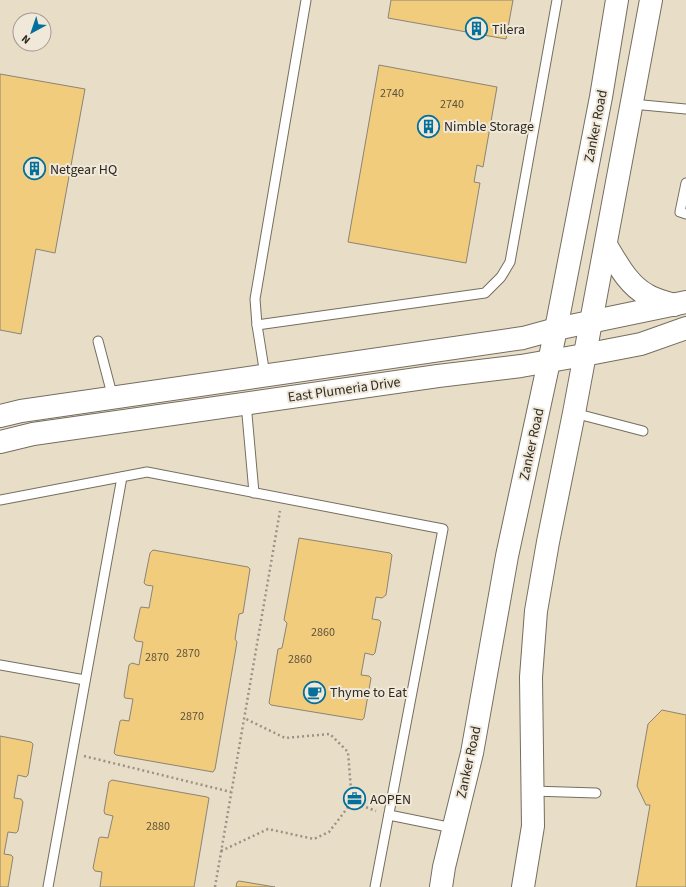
<svg xmlns="http://www.w3.org/2000/svg" width="686" height="887" font-family="'Source Sans 3',sans-serif">
<rect width="100%" height="100%" fill="#f0e8d8"/>
<path fill="#e8ddc6" fill-rule="evenodd" d="M 0,0 L 686,0 L 686,887 L 0,887 ZM 20,20 L 44,20 L 44,44 L 20,44 Z"/>
<g fill="#f1cc7d" stroke="#8b8476">
<polygon points="391,0 513,0 506,39 388,18"/>
<polygon points="379,65 497,87 483,167 477,165 474,182 480,183 466,263 348,242"/>
<polygon points="0,74 85,89 55,253 36,249 21,334 0,330"/>
<polygon points="299,538 390,553 392,555 386,595 382,598 376,597 372,619 379,620 381,622 375,653 373,655 365,653 361,675 369,676 371,678 364,718 362,720 271,705 269,703 278,649 282,648 287,623 284,620"/>
<polygon points="153,550 248,567 250,569 243,613 239,614 235,639 237,642 215,769 213,772 116,755 114,753 120,721 122,720 129,721 133,699 125,698 124,696 129,665 132,663 139,665 143,642 136,641 134,638 140,609 141,607 149,608 153,586 146,585 144,583 150,553"/>
<polygon points="662,710 686,715 686,887 636,887 650,805 646,805 637,786 648,724"/>
<polygon points="0,736 31,742 33,744 28,775 26,777 18,775 14,798 21,799 23,802 18,831 16,833 8,832 4,854 11,855 13,857 8,887 0,887"/>
<polygon points="112,780 207,797 209,798 194,887 100,887 102,872 95,871 93,868 99,838 101,837 108,838 113,816 105,814 104,811 109,782"/>
<polygon points="239,881 275,887 236,887 237,882"/>
</g>
<g fill="none" stroke-linecap="round" stroke-linejoin="round">
<defs>
<g id="lane">
<polyline points="632,104 686,109"/>
<polyline points="686,183 680,212 686,214"/>
<polyline points="257,325 485,293 501,277 510,262 557,0"/>
<polyline points="98,341 113,398"/>
<polyline points="265,375 257,325 255,299 306,0"/>
<polyline points="246,403 254,493"/>
<polyline points="574,413 643,431"/>
<polyline points="0,500 147,472 443,529 375,887"/>
<polyline points="0,665 85,680"/>
<polyline points="532,791 596,793"/>
<polyline points="389,815 453,828"/>
<polyline points="48,887 122,477"/>
</g>
<g id="secondary">
<polyline points="0,416 21,411 523,338 556,329 686,302"/>
<polyline points="0,442 33,434 438,376 521,366 584,355 641,344 686,328"/>
</g>
<g id="primary">
<path d="M 606,245 C 617,263 628,285 647,295 C 655,300 665,302 674,305"/>
<polyline points="441,887 444,867 472,753 507,556 556,329 601,97 617,0"/>
<polyline points="523,887 533,826 531,677 536,611 548,542 574,413 651,0"/>
</g>
</defs>
<use href="#lane" stroke="#756e60" stroke-width="11"/>
<use href="#secondary" stroke="#756e60" stroke-width="24"/>
<use href="#primary" stroke="#756e60" stroke-width="24"/>
<g stroke="#999387" stroke-width="2.5" stroke-dasharray="2 3" stroke-linecap="butt">
<polyline points="84,756 231,792"/>
<polyline points="352,802 376,811"/>
<polyline points="221,851 268,829 314,839 329,832 352,802 348,752 330,734 285,738 244,718"/>
<polyline points="215,887 280,511"/>
</g>
<use href="#lane" stroke="#fff" stroke-width="9"/>
<use href="#secondary" stroke="#fff" stroke-width="22"/>
<use href="#primary" stroke="#fff" stroke-width="22"/>
</g>
<defs>
<symbol id="building-ring" viewBox="-11 -11 22 22"><circle r="9.5" fill="#f0e8d8" stroke="#03709c" stroke-width="1.5"/><path d="M-4-6H4V6H1V3H-1V6H-4ZM-2.5-4.3h1.7v1.8h-1.7ZM.8-4.3h1.7v1.8H.8ZM-2.5-1h1.7V.8h-1.7ZM.8-1h1.7V.8H.8Z" fill="#03709c"/></symbol>
<symbol id="cafe-ring" viewBox="-11 -11 22 22"><circle r="9.5" fill="#f0e8d8" stroke="#03709c" stroke-width="1.5"/><path d="M-5.5-4.5H6V0H3Q3 3.5 0 3.5H-2.5Q-5.5 3.5-5.5 0ZM3-3.2v2h1.7v-2ZM-6 4.5H4V6H-6Z" fill="#03709c"/></symbol>
<symbol id="office-ring" viewBox="-11 -11 22 22"><circle r="9.5" fill="#f0e8d8" stroke="#03709c" stroke-width="1.5"/><path d="M-6-3h4V-5.5h4V-3h4V5H-6ZM-1-4.5V-3h2v-1.5ZM-6 0V1H6V0Z" fill="#03709c"/></symbol>
</defs>
<g fill-rule="evenodd">
<use href="#building-ring" x="464" y="16" width="25" height="25"/>
<use href="#building-ring" x="416" y="114" width="25" height="25"/>
<use href="#building-ring" x="22" y="156" width="25" height="25"/>
<use href="#cafe-ring" x="302" y="680" width="25" height="25"/>
<use href="#office-ring" x="342" y="786" width="25" height="25"/>
</g>
<g text-anchor="middle" stroke-width="4" stroke-linejoin="round" paint-order="stroke">
<g font-size="12" fill="#5f533b">
<text x="392" y="97">2740</text>
<text x="452" y="108">2740</text>
<text x="323" y="636">2860</text>
<text x="188" y="657">2870</text>
<text x="157" y="661">2870</text>
<text x="300" y="663">2860</text>
<text x="192" y="720">2870</text>
<text x="158" y="830">2880</text>
</g>
<g font-size="14" fill="#2e2b25" stroke="#f0e8d8" text-anchor="start">
<text x="492" y="34">Tilera</text>
<text x="444" y="131">Nimble Storage</text>
<text x="50" y="174">Netgear HQ</text>
<text x="330" y="697">Thyme to Eat</text>
<text x="370" y="804">AOPEN</text>
</g>
<g font-size="14" fill="#2e2b25" stroke="#f0e8d8">
<text transform="translate(595 126) rotate(-79)" y="5">Zanker Road</text>
<text transform="translate(344 389) rotate(-8)" y="5">East Plumeria Drive</text>
<text transform="translate(531 444) rotate(-78)" y="5">Zanker Road</text>
<text transform="translate(468 762) rotate(-78)" y="5">Zanker Road</text>
</g>
</g>
<g transform="translate(32 32) rotate(220)"><circle r="19" fill="#f0e8d8" stroke="#a29c90"/>
<path d="M0-3L7 15L0 10L-7 15Z" fill="#03709c"/>
<text y="-6" font-size="11" font-weight="bold" text-anchor="middle" fill="#2e2b25">N</text>
</g>
</svg>
